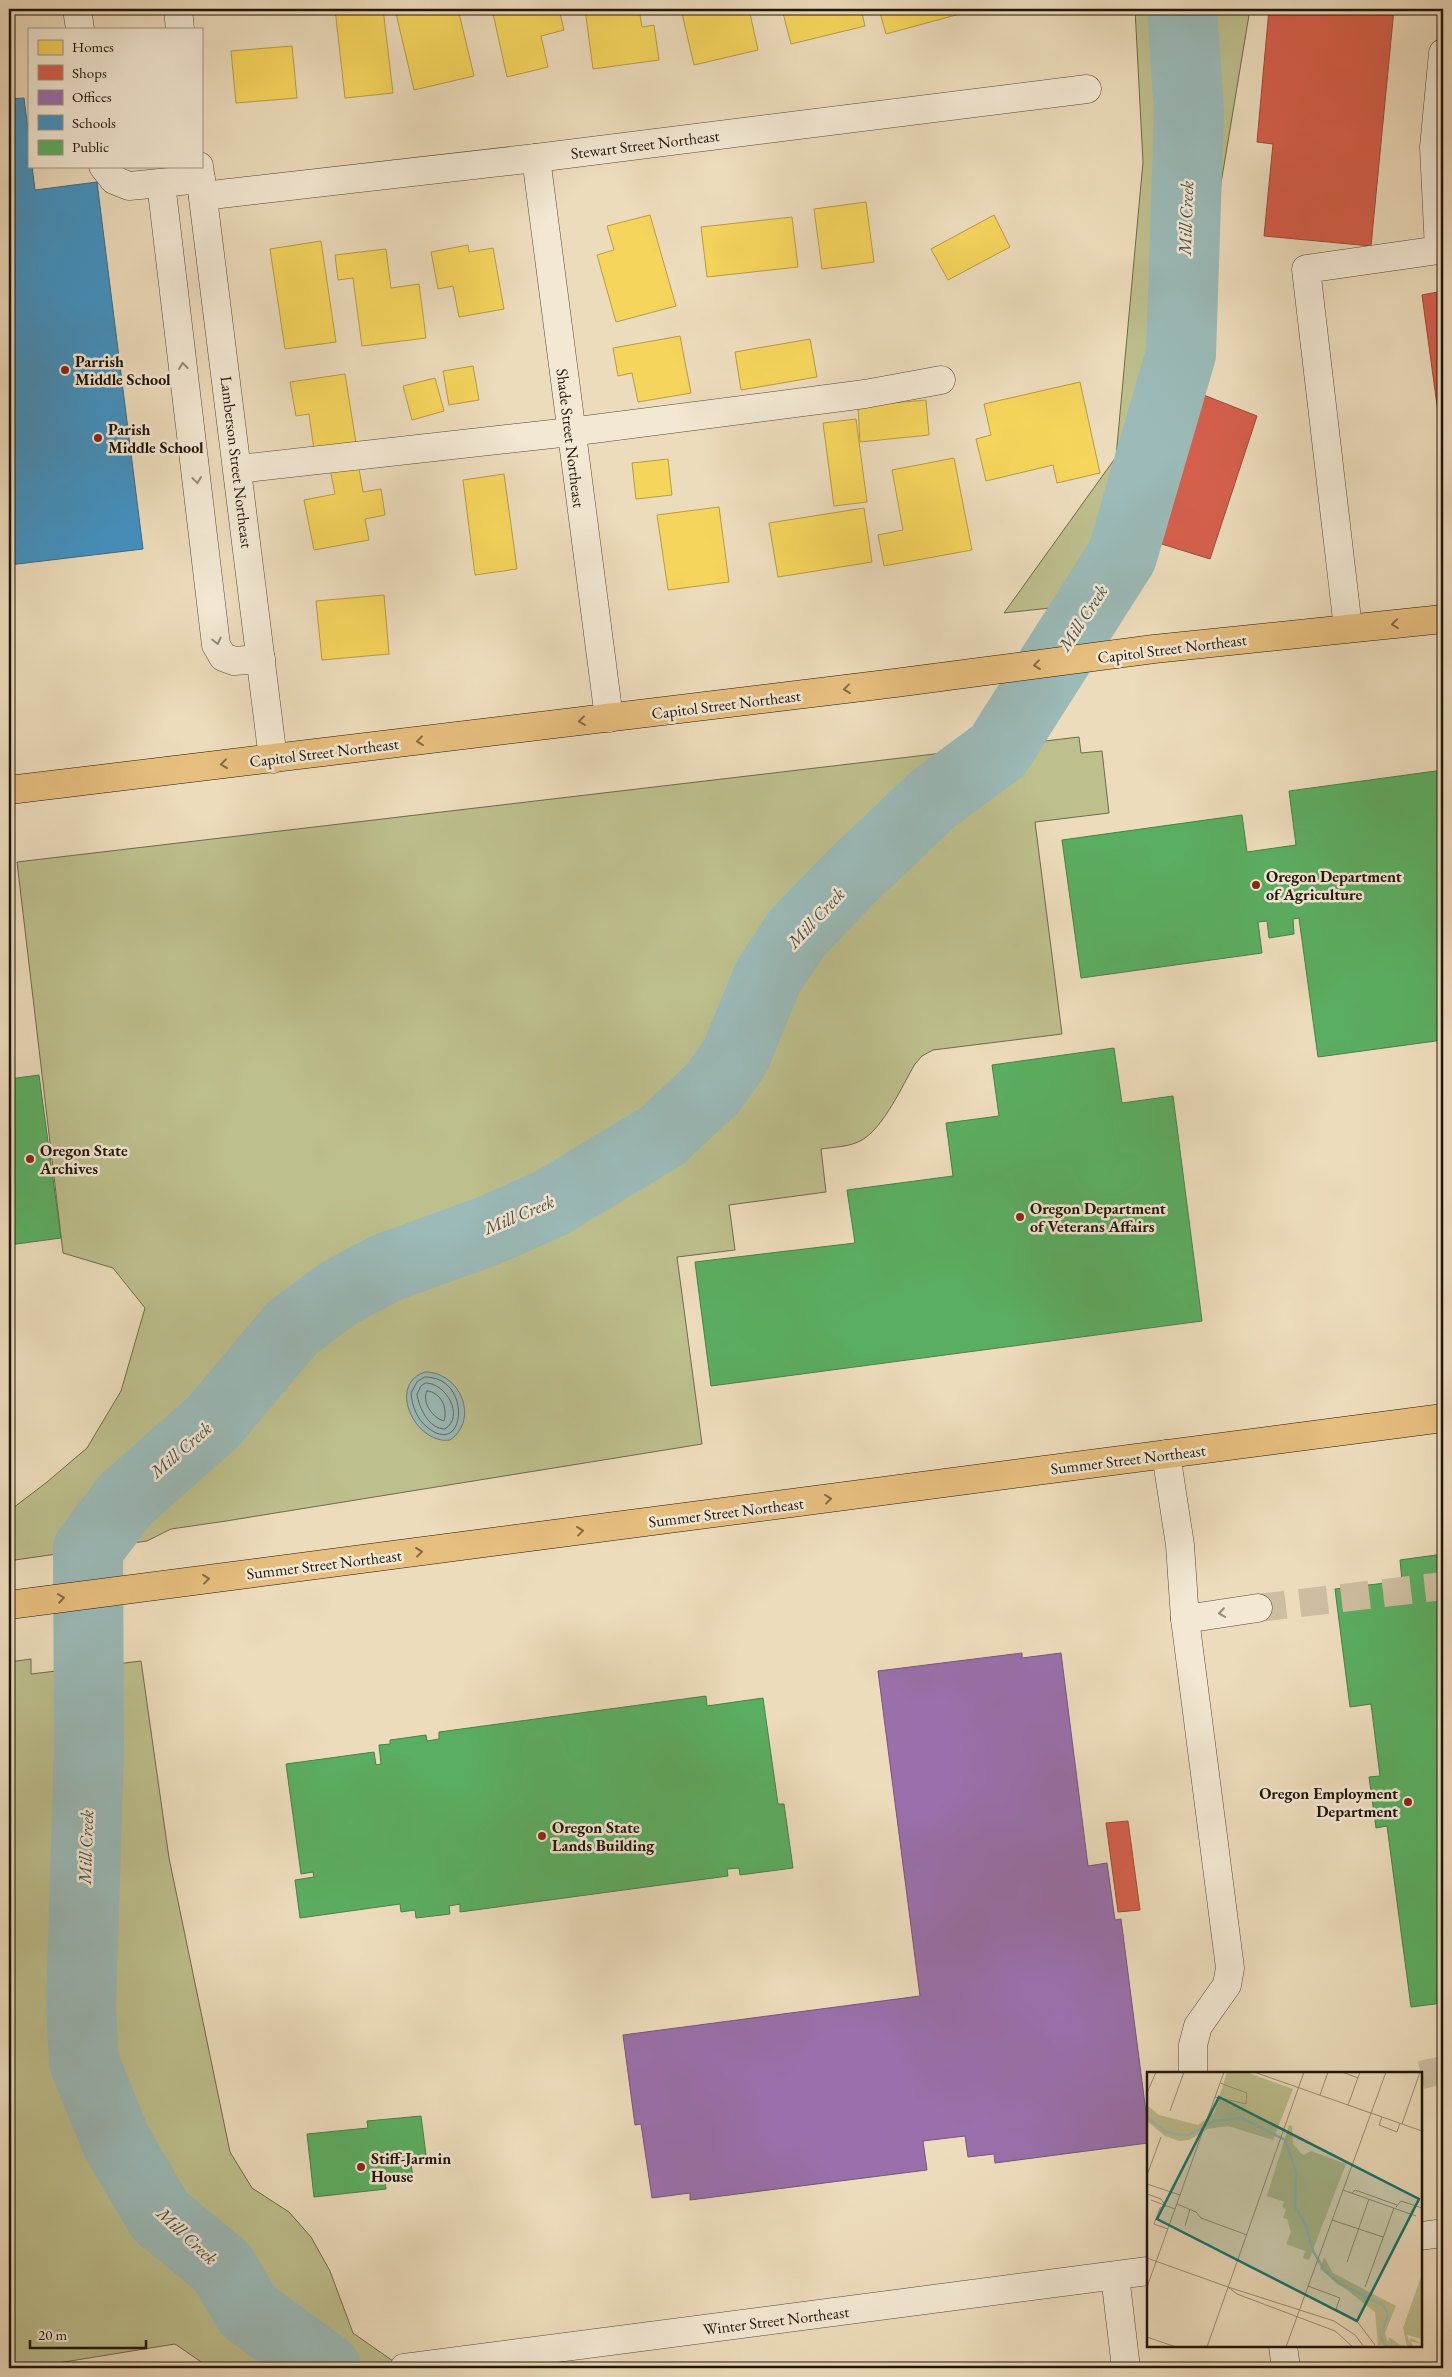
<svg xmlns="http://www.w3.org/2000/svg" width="1452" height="2377" font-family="'EB Garamond',serif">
<rect width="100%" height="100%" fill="#eddcbc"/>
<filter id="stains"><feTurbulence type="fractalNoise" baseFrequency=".004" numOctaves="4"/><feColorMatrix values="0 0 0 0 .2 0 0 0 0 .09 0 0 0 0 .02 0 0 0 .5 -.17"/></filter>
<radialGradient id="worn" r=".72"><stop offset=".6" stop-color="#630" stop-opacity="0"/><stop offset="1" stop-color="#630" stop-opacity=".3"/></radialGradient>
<g fill="#bdbf8d" stroke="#6e6a4c">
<polygon points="1135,9 1250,9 1181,424 1133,599 1004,613 1116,457 1143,162"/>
<path d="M 1079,737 L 1081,753 L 1102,751 L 1109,813 L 1035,822 L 1062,1034 L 933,1050 L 922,1056 L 915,1064 C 902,1086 884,1127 862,1140 C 850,1147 834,1147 821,1149 L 826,1192 L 729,1205 L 735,1250 L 677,1257 L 702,1444 L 226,1521 L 171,1529 L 147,1541 L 15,1560 L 9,1565 L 9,1511 L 47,1482 L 87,1448 L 121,1391 L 145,1308 L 113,1268 L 63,1253 L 17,862 Z"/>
<polygon points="31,1659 31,1674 141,1661 169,1858 230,2152 252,2188 289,2212 311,2237 330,2271 353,2333 403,2368 210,2368 175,2344 27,2368 9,2368 9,1662"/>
</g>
<path fill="#9bbab8" stroke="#6a7873" d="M 425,1372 C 460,1372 480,1419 450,1440 C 416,1445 386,1385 425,1372 Z"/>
<g fill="#f6d55c" stroke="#b69b44">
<polygon points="335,9 383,9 393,93 345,98"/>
<polygon points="395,9 458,9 474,76 414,90"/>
<polygon points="492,9 512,9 513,12 529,9 559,9 564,30 541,36 548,67 507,77"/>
<polygon points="585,9 639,9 642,27 654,25 659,60 593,69"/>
<polygon points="681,9 749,9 758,50 694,65"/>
<polygon points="782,9 861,9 865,26 791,44"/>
<polygon points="879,9 966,9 967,12 886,34"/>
<polygon points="292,46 297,98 236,103 231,51"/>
<polygon points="866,202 874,262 822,269 814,209"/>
<polygon points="650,215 676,306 616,322 597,255 614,250 607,226"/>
<polygon points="994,215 1010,247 948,280 931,249"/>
<polygon points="792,217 798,267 707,277 701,227"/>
<polygon points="321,241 336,342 285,349 270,249"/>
<polygon points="468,245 469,252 493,248 504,309 459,317 453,286 438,289 431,252"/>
<polygon points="386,249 391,288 419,284 426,338 362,346 353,278 338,280 335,255"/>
<polygon points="680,336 691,393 638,402 632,373 618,376 613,348"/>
<polygon points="810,339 817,377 741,390 735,352"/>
<polygon points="473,366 479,400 449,405 443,371"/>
<polygon points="345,374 356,443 314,450 309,414 296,416 290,382"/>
<polygon points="435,378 444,411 412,420 403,386"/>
<polygon points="1080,382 1100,473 1057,483 1053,465 986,481 976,439 991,435 984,404"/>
<polygon points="926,400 929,435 860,442 858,406"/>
<polygon points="856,419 867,502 834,506 823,423"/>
<polygon points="954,458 972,550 884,566 878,535 903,530 892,470"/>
<polygon points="668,459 672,495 636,499 632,463"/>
<polygon points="358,463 363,492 381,489 385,515 365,519 369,540 314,550 304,500 335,494 330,469"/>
<polygon points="504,474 517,569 475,575 463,480"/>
<polygon points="719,507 729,582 668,590 657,515"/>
<polygon points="864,508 872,562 778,577 769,523"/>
<polygon points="384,595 389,654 322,660 316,601"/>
</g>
<g fill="#d6604d" stroke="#9f4a39">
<polygon points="1269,9 1394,9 1371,246 1264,236 1273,144 1257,142"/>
<polygon points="1443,291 1443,449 1422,295"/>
<polygon points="1196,392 1257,416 1210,559 1152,541"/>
<polygon points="1128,1821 1140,1910 1118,1912 1106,1823"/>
</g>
<polygon fill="#9970ab" stroke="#75557b" points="1022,1653 1022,1658 1061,1653 1088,1866 1107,1863 1115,1920 1121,1919 1148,2128 1148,2143 995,2163 994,2154 968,2157 965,2136 923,2141 927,2170 690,2200 690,2193 652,2198 641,2124 635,2125 623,2035 920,1996 878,1671"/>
<polygon fill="#4393c3" stroke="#386d8c" points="24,98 29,138 29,166 32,166 35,190 97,182 143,549 9,565 9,99"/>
<g fill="#5aae61" stroke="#498047">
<polygon points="1443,770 1443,1040 1318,1057 1299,918 1293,919 1294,934 1269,938 1267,921 1258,922 1262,953 1081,978 1062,840 1242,815 1247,852 1296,845 1289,791"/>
<polygon points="1114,1048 1122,1103 1173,1096 1202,1321 711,1386 695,1262 855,1243 847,1190 953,1176 946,1123 999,1116 992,1065"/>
<polygon points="39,1075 61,1238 9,1245 9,1079"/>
<polygon points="1443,1554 1443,2003 1411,2007 1387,1826 1376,1828 1369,1777 1380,1776 1371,1704 1350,1707 1335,1589 1402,1581 1400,1560"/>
<polygon points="706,1696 707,1706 763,1698 778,1804 784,1804 793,1868 740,1875 739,1868 727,1869 728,1876 460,1912 460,1904 449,1906 450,1914 416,1918 415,1910 401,1912 400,1904 300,1918 295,1880 314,1877 313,1872 301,1874 286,1764 374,1752 376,1765 381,1764 379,1745 390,1744 390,1740 426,1735 427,1741 439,1739 439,1732"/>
<polygon points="421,2116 426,2155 410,2156 413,2178 385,2181 386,2189 314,2197 307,2134 368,2128 367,2121"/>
</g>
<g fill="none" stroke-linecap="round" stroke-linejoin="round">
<g stroke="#5e6862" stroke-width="1">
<path d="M 425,1377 C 473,1376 466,1460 427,1427 C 417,1419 412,1406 411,1393 L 417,1382 Z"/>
<path d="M 426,1383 C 446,1383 465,1416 445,1429 C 429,1429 419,1408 417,1394 L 421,1386 Z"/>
<path d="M 427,1391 C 441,1392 448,1408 444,1421 C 433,1418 421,1402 427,1391 Z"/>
</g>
<polyline stroke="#9bbab8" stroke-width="70" points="326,2368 248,2311 222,2267 160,2216 116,2141 84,2062 81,2007 89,1747 88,1549 126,1499 213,1422 292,1328 339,1293 386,1268 488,1231 551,1203 662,1136 713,1088 735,1057 768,977 797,933 850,878 933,799 998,751 1122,556 1181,354 1189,112 1182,9"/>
<g stroke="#cebea1" stroke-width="28" stroke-dasharray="28 14" stroke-linecap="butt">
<polyline points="1258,1608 1443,1586"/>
<polyline points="1421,2075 1443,2070"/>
</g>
<defs>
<g id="minor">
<polyline points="77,9 80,29"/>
<polyline points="178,9 180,29"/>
<polyline points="536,158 609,718"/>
<polyline points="103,166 114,180 129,186 201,179"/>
<polyline points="199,166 273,759"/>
<polyline points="161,183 216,645 223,657 234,661 261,659"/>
<polyline points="203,196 536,158 1087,89"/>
<polyline points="238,469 570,432 865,394 941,380"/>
<polyline points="1348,628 1306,269 1439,250 1434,147 1443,53"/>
<polyline points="1166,1454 1180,1545 1185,1619 1230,1968 1227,1985 1198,2026 1193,2045 1193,2073"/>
<polyline points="1185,1619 1258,1608"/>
<polyline points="1421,2236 1443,2233"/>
<polyline points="1115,2276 1126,2368"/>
<polyline points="1283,2346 1286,2368"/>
<polyline points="404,2368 1148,2271"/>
</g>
<g id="major">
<polyline points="9,790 895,683 1154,649 1443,619"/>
<polyline points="9,1605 1443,1418"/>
</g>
</defs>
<use href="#minor" stroke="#534737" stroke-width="29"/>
<use href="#major" stroke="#20150b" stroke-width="29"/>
<use href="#minor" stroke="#f3e8d3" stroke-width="28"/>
<use href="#major" stroke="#e6be7e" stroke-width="28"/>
</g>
<defs><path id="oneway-chevron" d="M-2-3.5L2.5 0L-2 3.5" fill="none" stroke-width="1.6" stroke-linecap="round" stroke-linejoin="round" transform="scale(1.25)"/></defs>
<g stroke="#948979">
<use href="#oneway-chevron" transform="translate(183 366) rotate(-97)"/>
<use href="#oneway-chevron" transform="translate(197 480) rotate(83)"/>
<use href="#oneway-chevron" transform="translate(217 641) rotate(77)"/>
<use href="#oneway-chevron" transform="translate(1222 1613) rotate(172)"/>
</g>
<g stroke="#836a44">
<use href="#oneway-chevron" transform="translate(1395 624) rotate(174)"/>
<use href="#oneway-chevron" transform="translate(1037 665) rotate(173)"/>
<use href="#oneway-chevron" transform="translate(847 689) rotate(173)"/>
<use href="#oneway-chevron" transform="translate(582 721) rotate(173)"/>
<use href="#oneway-chevron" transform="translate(420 741) rotate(173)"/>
<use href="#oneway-chevron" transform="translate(224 764) rotate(173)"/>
<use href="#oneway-chevron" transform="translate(828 1499) rotate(-7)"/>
<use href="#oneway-chevron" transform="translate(580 1531) rotate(-7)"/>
<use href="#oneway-chevron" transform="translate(419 1552) rotate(-7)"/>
<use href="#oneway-chevron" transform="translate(206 1579) rotate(-7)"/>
<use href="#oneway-chevron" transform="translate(61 1598) rotate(-8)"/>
</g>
<g fill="#8f2418" stroke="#f3e8d3" stroke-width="2">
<circle cx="65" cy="370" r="5"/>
<circle cx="98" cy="438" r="5"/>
<circle cx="1256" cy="885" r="5"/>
<circle cx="30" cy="1159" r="5"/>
<circle cx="1020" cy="1217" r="5"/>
<circle cx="1408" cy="1802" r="5"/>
<circle cx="542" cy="1836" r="5"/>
<circle cx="361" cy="2167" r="5"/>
</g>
<g text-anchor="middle" stroke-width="5" stroke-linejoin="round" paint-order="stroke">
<g font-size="16" fill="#20150b" stroke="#f3e8d3">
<text transform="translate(645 144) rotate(-7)" y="6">Stewart Street Northeast</text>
<text transform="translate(571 438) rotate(83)" y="6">Shade Street Northeast</text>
<text transform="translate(237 462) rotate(83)" y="6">Lamberson Street Northeast</text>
<text transform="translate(1172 648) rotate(-7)" y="6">Capitol Street Northeast</text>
<text transform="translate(726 704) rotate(-7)" y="6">Capitol Street Northeast</text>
<text transform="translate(324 752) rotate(-7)" y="6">Capitol Street Northeast</text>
<text transform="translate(1128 1459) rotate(-7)" y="6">Summer Street Northeast</text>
<text transform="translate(726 1512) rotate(-7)" y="6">Summer Street Northeast</text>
<text transform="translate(324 1564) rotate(-7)" y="6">Summer Street Northeast</text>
<text transform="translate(776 2320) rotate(-7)" y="6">Winter Street Northeast</text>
</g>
<g font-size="16" font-weight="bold" fill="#20150b" stroke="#f3e8d3" text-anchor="start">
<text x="75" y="367">Parrish<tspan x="75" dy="18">Middle School</tspan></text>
<text x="108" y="435">Parish<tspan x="108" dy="18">Middle School</tspan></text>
<text x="1266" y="882">Oregon Department<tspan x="1266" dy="18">of Agriculture</tspan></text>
<text x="40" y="1156">Oregon State<tspan x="40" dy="18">Archives</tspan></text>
<text x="1030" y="1214">Oregon Department<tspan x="1030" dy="18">of Veterans Affairs</tspan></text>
<text x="1398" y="1799" text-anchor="end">Oregon Employment<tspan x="1398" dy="18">Department</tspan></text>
<text x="552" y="1833">Oregon State<tspan x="552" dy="18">Lands Building</tspan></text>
<text x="371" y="2164">Stiff-Jarmin<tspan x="371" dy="18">House</tspan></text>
</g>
<g font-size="18" font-style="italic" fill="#4b4f48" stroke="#f3e8d3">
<text transform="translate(1186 218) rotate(-88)" y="6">Mill Creek</text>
<text transform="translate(1083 618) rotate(-57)" y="6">Mill Creek</text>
<text transform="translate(816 918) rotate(-47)" y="6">Mill Creek</text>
<text transform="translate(519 1215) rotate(-23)" y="6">Mill Creek</text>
<text transform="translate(181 1450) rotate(-41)" y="6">Mill Creek</text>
<text transform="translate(86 1847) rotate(-88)" y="6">Mill Creek</text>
<text transform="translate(187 2236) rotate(43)" y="6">Mill Creek</text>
</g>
</g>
<g transform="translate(1147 2072)">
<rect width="275" height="275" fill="#eddcbc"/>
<path d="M 80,0 L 99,0 L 146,17 L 126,68 L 81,54 L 61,57 L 42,68 L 32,69 L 18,64 L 0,49 L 0,33 L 12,43 L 51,53 L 67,41 ZM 142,53 L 145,54 L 146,72 L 156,83 L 164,79 L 199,92 L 162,188 L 156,186 L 158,179 L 139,172 L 144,160 L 140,147 L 136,146 L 139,137 L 135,135 L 137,130 L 120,124 ZM 177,185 L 186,201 L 249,234 L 238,261 L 241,270 L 242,265 L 256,275 L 231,273 L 228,240 L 173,197 ZM 275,202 L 275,267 L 260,263 L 262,269 L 264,266 L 275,272 L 263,269 L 267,275 L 260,275 L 256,256 Z" fill="#bdbf8d"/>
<path fill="none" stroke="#9bbab8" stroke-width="2.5" d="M 0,45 L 19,60 L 33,63 L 42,63 L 67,49 L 95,46 L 138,68 L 149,100 L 148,134 L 159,154 L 166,179 L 177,198 L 191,211 L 237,234 L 241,243 L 233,265 L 240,275"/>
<path fill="none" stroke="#9b8c75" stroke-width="1" d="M 107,0 L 275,59M 195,0 L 211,6M 0,21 L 9,0M 173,23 L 181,0M 68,25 L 99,32 L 100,21 L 73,11M 201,33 L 213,0M 23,39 L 37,0M 235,45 L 232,53 L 250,60 L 253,51M 255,52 L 273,0M 0,103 L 14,65M 0,112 L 33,123M 196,118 L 269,144M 205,121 L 208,118 L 250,133M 0,122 L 14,127 L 18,133M 4,128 L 28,137M 30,132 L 49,140 L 54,146 L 100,163M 19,134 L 13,136 L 7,152 L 21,157M 249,135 L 254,129 L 275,136M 185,148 L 236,165M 38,154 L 43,137M 0,186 L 81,215M 200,190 L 222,127M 161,214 L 193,226 L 189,237 L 209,248 L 228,273M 0,215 L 77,0M 81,215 L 187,249 L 208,263 L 217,275M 81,215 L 90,222 L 188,259 L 206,275M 218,215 L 247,136M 0,265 L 29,275M 60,275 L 157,0M 139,275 L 239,0"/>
<path fill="#0f766e" fill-opacity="0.15" stroke="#0f766e" stroke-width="2.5" d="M 72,25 L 272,127 L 210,249 L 10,147 Z"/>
<rect width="275" height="275" fill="none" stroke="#20150b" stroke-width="2.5"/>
</g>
<rect width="1452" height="2377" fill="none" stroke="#eddcbc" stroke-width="30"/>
<rect x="10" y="10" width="1432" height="2357" fill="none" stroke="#20150b" stroke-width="2.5"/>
<rect x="15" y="15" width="1422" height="2347" fill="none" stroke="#20150b"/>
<rect x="28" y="28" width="175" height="140" fill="#f3e8d3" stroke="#9f9483"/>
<rect x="38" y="40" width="25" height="15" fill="#f6d55c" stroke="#9f9483"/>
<text x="72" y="52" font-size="15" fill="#20150b">Homes</text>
<rect x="38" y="65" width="25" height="15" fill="#d6604d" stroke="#9f9483"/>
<text x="72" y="78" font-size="15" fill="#20150b">Shops</text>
<rect x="38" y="90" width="25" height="15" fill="#9970ab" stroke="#9f9483"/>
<text x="72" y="102" font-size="15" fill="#20150b">Offices</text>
<rect x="38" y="115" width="25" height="15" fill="#4393c3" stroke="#9f9483"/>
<text x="72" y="128" font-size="15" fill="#20150b">Schools</text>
<rect x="38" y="140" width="25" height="15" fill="#5aae61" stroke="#9f9483"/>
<text x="72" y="152" font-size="15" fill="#20150b">Public</text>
<path d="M30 2340v8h116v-8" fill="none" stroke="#20150b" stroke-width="2.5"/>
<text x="38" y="2340" font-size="15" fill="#20150b" stroke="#f3e8d3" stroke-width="4" paint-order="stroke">20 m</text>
<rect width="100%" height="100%" filter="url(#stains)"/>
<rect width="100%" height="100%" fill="url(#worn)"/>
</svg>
